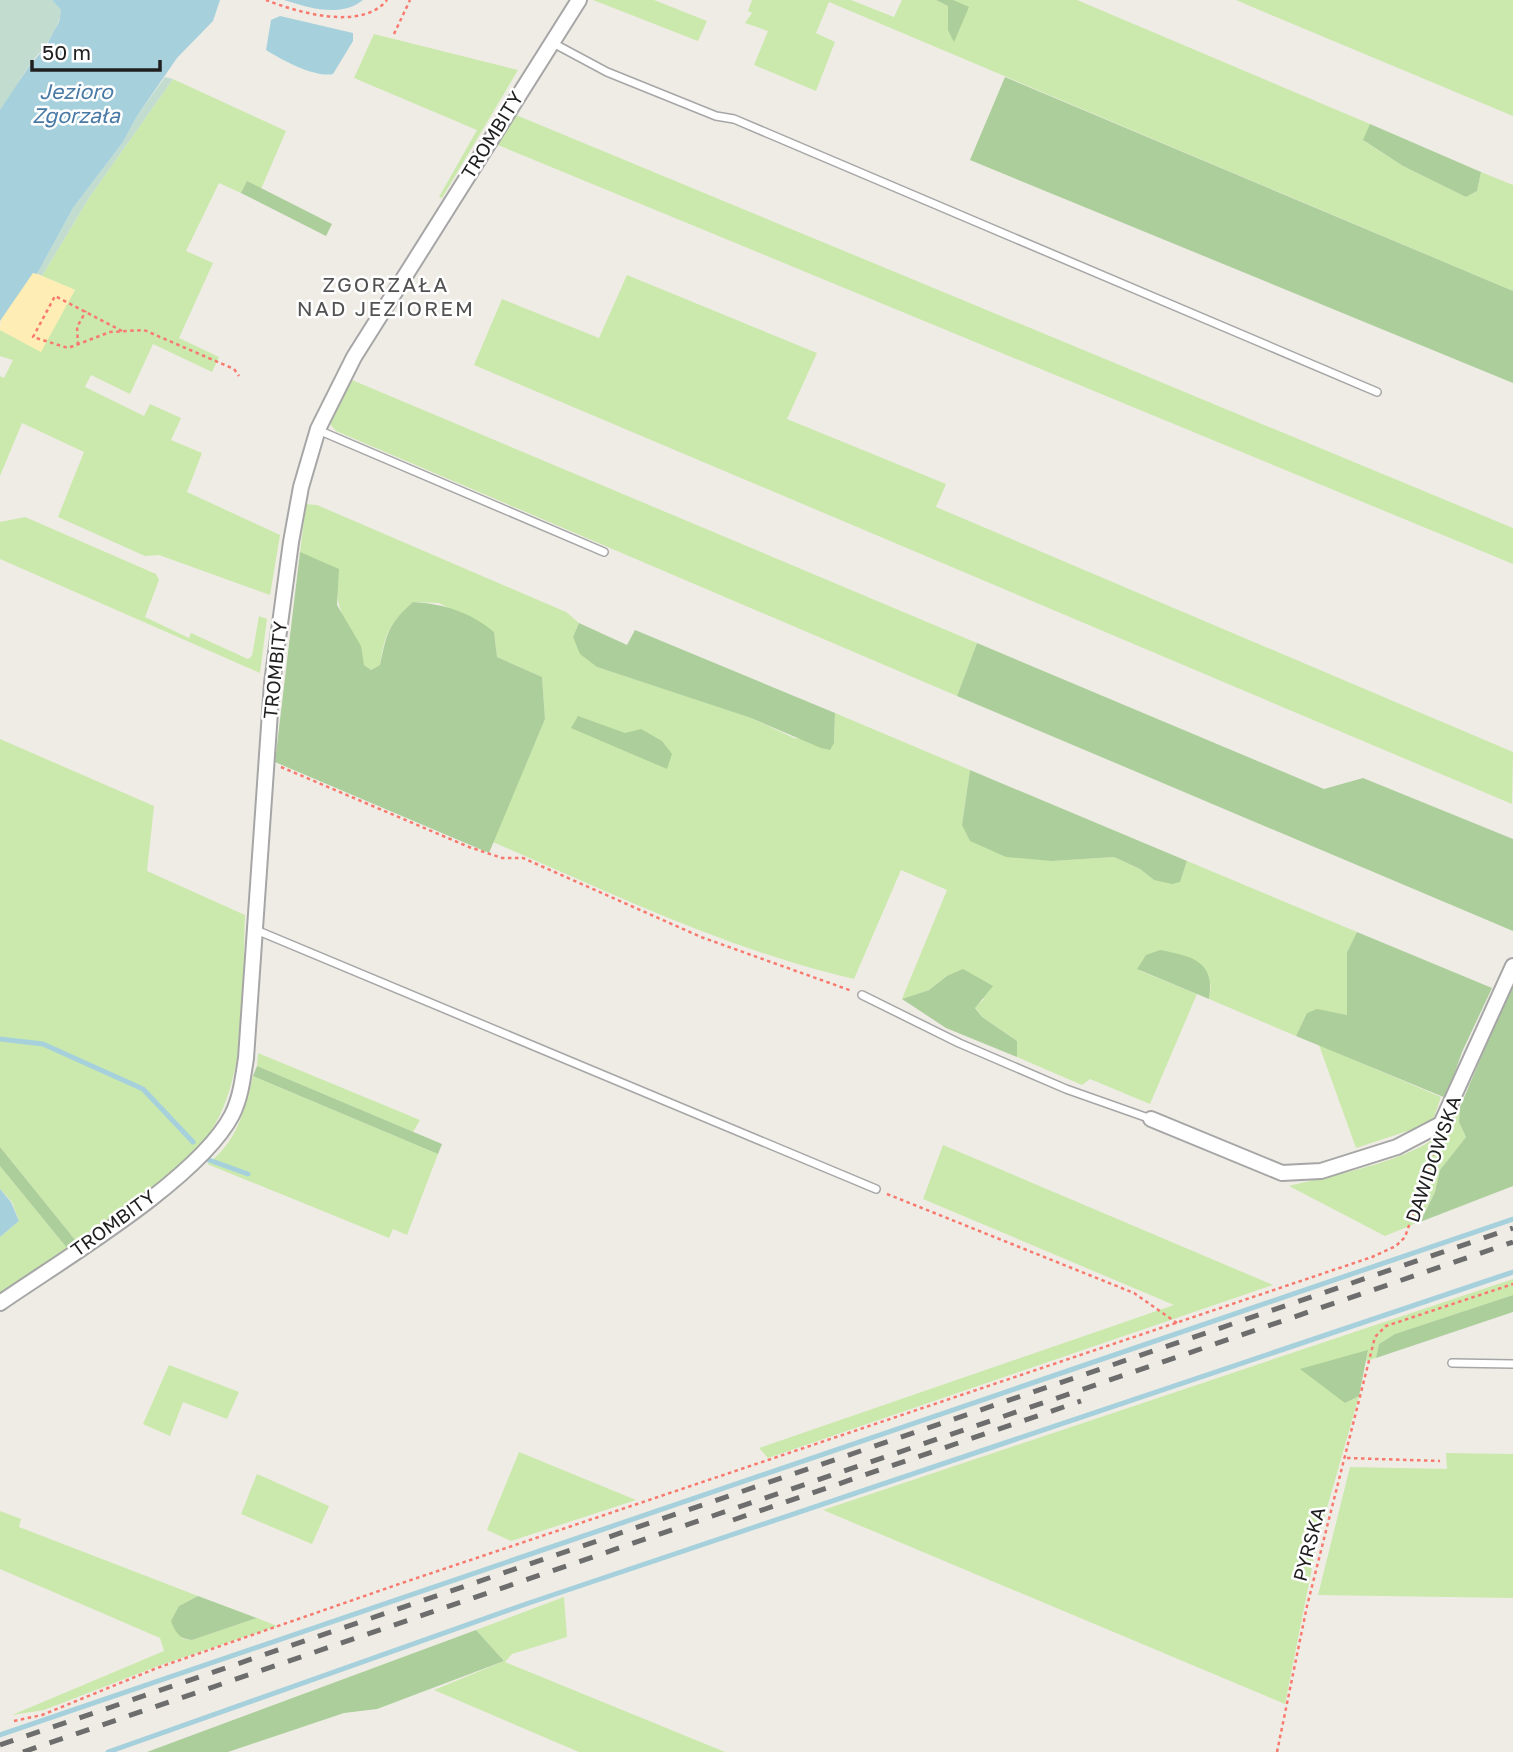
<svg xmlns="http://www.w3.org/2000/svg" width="1513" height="1752" font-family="'Golos Text',sans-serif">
<rect width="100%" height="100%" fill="#efece5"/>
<g fill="#cbe9ac">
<polygon points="593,0 654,0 707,21 698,41"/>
<polygon points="752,0 851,0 894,17 902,0 936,0 948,6 948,30 969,8 953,0 1077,0 1370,124 1364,141 1403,166 1466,197 1477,191 1481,172 1513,185 1513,291 829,2 816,33 835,42 816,91 754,65 768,31 745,23 752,13 748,11"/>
<polygon points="1236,0 1513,0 1513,116 1264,12"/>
<polygon points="374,34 518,70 442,198 439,197 477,130 354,78"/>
<polygon points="173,79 286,131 261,189 247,182 241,193 219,183 186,251 213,263 179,338 219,357 212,372 153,344 130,394 91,375 85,387 144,416 150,404 181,418 171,440 202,453 187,492 280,535 270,595 159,555 145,556 58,517 84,452 22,423 0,476 0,376 4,378 13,360 0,356 0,330 40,351 75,290 42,276 89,198"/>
<polygon points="516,115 1513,528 1513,564 498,145"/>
<polygon points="627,275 817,353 787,419 946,484 936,507 1513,752 1512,804 474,365 502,299 599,338"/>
<polygon points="352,380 977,643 957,696 336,431 330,424"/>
<path d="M 306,504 L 317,505 L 566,612 L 579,623 L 573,637 L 597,667 L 751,718 L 794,738 L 834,743 L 835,713 L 970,770 L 962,825 L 1052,861 L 1114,857 L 1140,869 L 1154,880 L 1180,882 L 1187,861 L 1357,932 L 1347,952 L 1347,1015 L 1317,1010 L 1307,1013 L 1296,1036 L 1209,999 L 1211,985 L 1138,970 L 1197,994 L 1150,1104 L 1090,1079 L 1082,1085 L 1017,1057 L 1017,1041 L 982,1017 L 975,1007 L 984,999 L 947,976 L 929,990 L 902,999 L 947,890 L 901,870 L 854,979 C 728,950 611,893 493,842 L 545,719 L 542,677 L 497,657 L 494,632 L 439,603 L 413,602 C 389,624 385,633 380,665 L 371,670 L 364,665 C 359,637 338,619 337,592 L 300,552 Z"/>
<polygon points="25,517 156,574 159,580 145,617 189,638 191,633 248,659 252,656 259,616 267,619 260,673 0,559 0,522"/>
<path d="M 0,739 L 154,806 L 147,871 L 245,915 C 242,982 249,1076 209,1134 C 185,1169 113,1215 76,1241 L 0,1147 Z"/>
<polygon points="1319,1045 1441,1097 1432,1123 1356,1148"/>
<polygon points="258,1053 420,1120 413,1132 257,1066"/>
<path d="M 253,1076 L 438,1154 L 407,1235 L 393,1229 L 389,1238 L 207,1164 C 237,1143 245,1109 253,1076 Z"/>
<path d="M 1460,1107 L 1459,1122 L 1466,1137 L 1440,1170 L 1435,1192 L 1419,1222 L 1385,1236 L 1289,1186 C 1329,1176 1418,1160 1445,1129 C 1451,1123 1455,1114 1460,1107 Z"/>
<polygon points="943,1145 1273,1285 768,1458 759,1448 1174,1305 923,1199"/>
<polygon points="0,1166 67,1248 0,1294 0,1237 19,1221 12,1202 0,1189"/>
<polygon points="1513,1279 1513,1295 1395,1334 1379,1344 1376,1358 1366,1361 1368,1351 1345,1403 1359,1396 1317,1543 1285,1704 823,1510"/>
<polygon points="169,1365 239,1392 227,1419 183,1402 170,1436 143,1424"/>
<polygon points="519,1452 636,1500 511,1541 487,1530"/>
<polygon points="1446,1453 1513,1454 1513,1598 1318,1595 1350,1467 1447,1469"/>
<polygon points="257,1474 329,1506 312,1544 241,1514"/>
<polygon points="0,1511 21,1519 19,1527 198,1596 179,1606 183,1639 192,1640 257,1618 277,1626 158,1666 44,1710 12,1715 164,1651 160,1638 0,1569"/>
<polygon points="564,1597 567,1637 512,1654 505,1662 725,1752 579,1752 434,1690 504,1661 476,1630"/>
</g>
<g fill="#abce9a">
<polygon points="936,0 953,0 969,7 954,42 948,30 948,6"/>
<polygon points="1005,77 1513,291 1513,383 970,160"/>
<polygon points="1370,124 1481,172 1477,191 1466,197 1403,166 1363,140"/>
<polygon points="247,181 332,224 326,236 241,193"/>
<path d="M 300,552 L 339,569 L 337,605 L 361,646 L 364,665 L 371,670 L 380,665 C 387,633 388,624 413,602 C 444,604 470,612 494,632 L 497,657 L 542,677 L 545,719 L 489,853 L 275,762 Z"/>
<polygon points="579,623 627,645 635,630 835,713 834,743 830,750 821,748 751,718 597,667 580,654 573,637"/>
<polygon points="977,643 1324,789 1363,778 1513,839 1513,931 957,696"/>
<polygon points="578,716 625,733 641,729 662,741 672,754 667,769 571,728"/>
<polygon points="970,770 1187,861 1180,882 1172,884 1154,880 1140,869 1114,857 1052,861 1006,857 970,841 962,825"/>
<polygon points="1357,932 1492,988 1462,1052 1446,1098 1296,1036 1307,1013 1317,1009 1347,1015 1347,952"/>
<path d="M 1160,950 C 1190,956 1216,960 1209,999 L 1137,969 L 1146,955 Z"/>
<polygon points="963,969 993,986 975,1008 982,1017 1017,1041 1017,1057 946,1028 902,999 929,990 947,976"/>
<polygon points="1513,982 1513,1186 1420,1222 1435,1192 1440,1170 1466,1137 1459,1122 1460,1107"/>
<polygon points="257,1066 442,1144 438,1154 253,1076"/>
<polygon points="0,1147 76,1241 67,1248 0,1166"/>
<polygon points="1513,1295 1513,1312 1376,1358 1379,1344 1395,1334"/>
<polygon points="1368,1350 1359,1396 1345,1403 1300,1369"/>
<path d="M 198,1596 L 257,1618 L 192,1640 C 179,1639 175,1632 171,1621 L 179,1606 Z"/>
<polygon points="476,1630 504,1661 377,1709 344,1713 228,1752 147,1752"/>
</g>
<g fill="#c2ddd0">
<path d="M 0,0 L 52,0 L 61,10 C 58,33 45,46 31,63 C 20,78 12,96 0,110 Z"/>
<polygon points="165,77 173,79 89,198 42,276 37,274 73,208 123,142 137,116"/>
</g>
<polygon fill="#feeeb5" points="33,272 75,290 41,352 0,330 1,316"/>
<g fill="#a6d1dc">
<polygon points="52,0 220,0 213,21 177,58 137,116 123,142 73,208 37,274 33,273 0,321 0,110 30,65 45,48 59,22 61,10"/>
<path d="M 284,0 L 363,0 C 341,18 309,8 284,0 Z"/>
<path d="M 280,16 L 353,33 L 353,41 L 333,74 C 315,78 282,60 266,50 L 271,20 Z"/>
<polygon points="0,1189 11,1202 19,1221 0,1237"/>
</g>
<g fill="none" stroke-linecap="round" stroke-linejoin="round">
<g stroke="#a6d1dc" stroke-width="5">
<polyline points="0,1039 43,1044 143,1089 193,1142"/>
<polyline points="209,1160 248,1174"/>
<polyline points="0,1735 1513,1219"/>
<polyline points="108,1752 526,1604 1513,1272"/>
</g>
<defs>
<g id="lane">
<polyline points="551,42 607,72 716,116 734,119 1377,392"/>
<polyline points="318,430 604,552"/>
<polyline points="256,930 876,1189"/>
<polyline points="862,995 959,1043 1066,1089 1151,1119"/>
<polyline points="1452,1363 1513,1364"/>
</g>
<g id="street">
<polyline points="1151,1119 1282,1173 1321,1171 1397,1147 1441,1124 1513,966"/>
<path d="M 0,1303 C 62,1260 199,1179 232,1115 C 241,1097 243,1077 246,1058 L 272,683 L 291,542 L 301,487 L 318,429 L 354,357 L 579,0"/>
</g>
</defs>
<use href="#lane" stroke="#a6a6a6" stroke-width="10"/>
<use href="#street" stroke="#a6a6a6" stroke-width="18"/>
<g stroke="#f8796e" stroke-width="2.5" stroke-dasharray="3.5 3.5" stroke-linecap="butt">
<path d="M 266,0 C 299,13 362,31 387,0"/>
<polyline points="394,34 410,0"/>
<polyline points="122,331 55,296 33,337 68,348 110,332 144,330 234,369 239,376"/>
<polyline points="78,345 77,327 86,311"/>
<polyline points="281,767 469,847 502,858 523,858 701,937 852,991"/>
<polyline points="887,1194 1134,1293 1177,1323"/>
<polyline points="1347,1458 1440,1461"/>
<polyline points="14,1721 42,1715 157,1668 402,1583 1372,1257 1396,1246 1405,1237 1437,1144"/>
<polyline points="1277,1752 1307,1606 1375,1337 1386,1326 1513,1284"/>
</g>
<use href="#lane" stroke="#fff" stroke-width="7"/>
<use href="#street" stroke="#fff" stroke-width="14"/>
<g stroke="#6d6d6d" stroke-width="5" stroke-dasharray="14 14" stroke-linecap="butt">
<polyline points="733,1520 1081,1401"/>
<polyline points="0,1745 1513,1228"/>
<polyline points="23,1752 1513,1242"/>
</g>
</g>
<g text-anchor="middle" stroke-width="5" stroke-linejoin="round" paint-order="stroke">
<g font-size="19" fill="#1f1f1f" stroke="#fff">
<text transform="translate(492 135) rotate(-58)" y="7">TROMBITY</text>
<text transform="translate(275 670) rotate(-84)" y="7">TROMBITY</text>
<text transform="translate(1433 1159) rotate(-71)" y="7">DAWIDOWSKA</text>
<text transform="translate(113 1223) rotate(-36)" y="7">TROMBITY</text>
<text transform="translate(1309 1544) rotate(-75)" y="7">PYRSKA</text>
</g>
<g font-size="21" font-style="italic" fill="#497aa5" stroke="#fff">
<text x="76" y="99">Jezioro<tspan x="76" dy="24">Zgorzała</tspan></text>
</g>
<g font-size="21" letter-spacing="2" fill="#525252" stroke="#fff">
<text x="386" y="292">ZGORZAŁA<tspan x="386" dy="24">NAD JEZIOREM</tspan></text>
</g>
</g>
<path d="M32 60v10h128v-10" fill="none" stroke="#1f1f1f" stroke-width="3.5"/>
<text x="42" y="60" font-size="21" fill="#1f1f1f" stroke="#ffffff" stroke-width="5" paint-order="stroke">50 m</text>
</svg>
